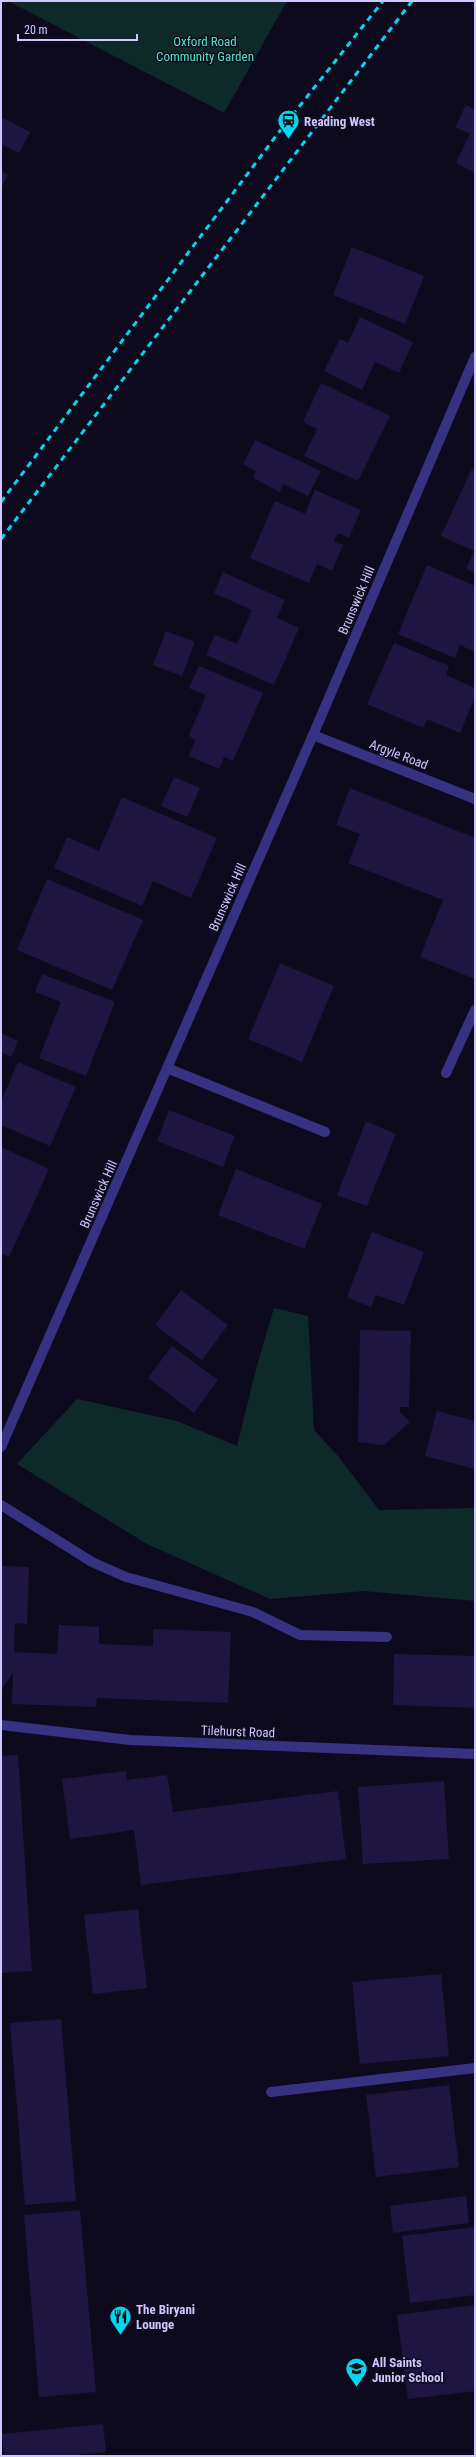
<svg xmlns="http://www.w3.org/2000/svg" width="476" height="2457" font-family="'Roboto Condensed',sans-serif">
<rect width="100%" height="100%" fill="#0e0a1e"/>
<g fill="#0d2928">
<polygon points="8,1 287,1 224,113"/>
<polygon points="274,1308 308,1316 314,1430 338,1456 379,1510 475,1508 475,1601 364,1591 270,1599 147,1544 17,1464 77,1399 177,1421 237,1446 256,1369"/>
</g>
<g fill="#1f1541">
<polygon points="466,105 475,110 475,173 456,163 470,134 455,127"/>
<polygon points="1,117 30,132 19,153 1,144"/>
<polygon points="1,171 8,175 1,189"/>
<polygon points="352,247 424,276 405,324 333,295"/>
<polygon points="360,317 413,342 399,373 375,362 362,390 324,371 340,339 348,343"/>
<polygon points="321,383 390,416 358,481 304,456 317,429 303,422"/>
<polygon points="255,440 321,471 308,496 283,484 280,492 253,478 256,471 243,464"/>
<polygon points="472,468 475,470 475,573 466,569 474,551 441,536"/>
<polygon points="315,490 361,510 349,538 338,533 334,542 343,545 332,571 317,564 309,583 250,558 275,501 305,514"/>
<polygon points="427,565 475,586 475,652 460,645 455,658 398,634"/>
<polygon points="223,572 285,600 277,618 299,628 274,685 206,655 215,635 237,644 252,610 214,593"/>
<polygon points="166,631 195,642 182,676 153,665"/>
<polygon points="394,643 449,666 446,675 475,688 475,697 460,733 427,719 423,728 367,704"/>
<polygon points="199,666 263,693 233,761 224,757 219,769 189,756 195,741 189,735 206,695 189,688"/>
<polygon points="174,777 200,788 187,817 161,806"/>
<polygon points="350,788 475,838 475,979 420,957 443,900 348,863 360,834 336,825"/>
<polygon points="122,797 217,838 191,898 153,881 142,906 54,868 67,837 99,851"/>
<polygon points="47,879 143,920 112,990 17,950"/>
<polygon points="280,963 334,986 302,1062 248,1039"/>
<polygon points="42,974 115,1002 86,1076 39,1058 61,1002 35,992"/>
<polygon points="1,1033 18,1041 11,1057 1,1052"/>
<polygon points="18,1062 76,1087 50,1146 1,1125 1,1102"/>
<polygon points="169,1110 235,1136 223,1167 157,1141"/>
<polygon points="366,1121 396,1134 367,1206 337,1195"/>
<polygon points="1,1147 49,1169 9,1257 1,1253"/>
<polygon points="236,1169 322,1204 304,1249 218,1215"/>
<polygon points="372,1232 424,1252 404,1305 376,1295 371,1307 347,1297"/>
<polygon points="181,1290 228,1325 202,1360 155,1325"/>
<polygon points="360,1330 411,1331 409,1407 400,1407 400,1412 410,1422 384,1445 358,1442"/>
<polygon points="172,1346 218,1380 194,1413 148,1378"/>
<polygon points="437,1411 475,1421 475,1469 425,1456"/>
<polygon points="1,1566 29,1567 27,1624 15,1623 14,1652 57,1654 59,1625 99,1627 99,1644 153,1646 153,1629 231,1632 228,1703 97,1698 96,1707 12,1704 13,1673 1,1690"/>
<polygon points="394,1654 475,1656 475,1708 393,1705"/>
<polygon points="18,1755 32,1971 1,1973 1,1756"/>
<polygon points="126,1771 127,1780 167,1775 173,1812 338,1791 346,1859 141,1885 134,1830 70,1839 62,1779"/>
<polygon points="444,1781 449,1859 363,1864 358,1787"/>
<polygon points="138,1909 147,1988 93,1994 84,1915"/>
<polygon points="441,1974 449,2056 360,2064 352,1982"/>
<polygon points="61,2019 76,2201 25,2205 10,2023"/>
<polygon points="449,2085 459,2167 376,2177 366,2095"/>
<polygon points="466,2196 469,2223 393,2233 390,2206"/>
<polygon points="80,2210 96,2392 39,2397 24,2215"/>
<polygon points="475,2227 475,2295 410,2303 402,2236"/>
<polygon points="475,2305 475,2391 408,2399 397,2315"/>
<polygon points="103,2424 106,2452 66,2456 4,2456 2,2434"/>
</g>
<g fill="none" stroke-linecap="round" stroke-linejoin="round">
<g stroke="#363281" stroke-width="10">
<polyline points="167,1068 325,1132"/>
<polyline points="446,1073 475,1010"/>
<polyline points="1,1505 92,1562 126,1577 253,1612 300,1635 387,1637"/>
<polyline points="271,2092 475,2068"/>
</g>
<g stroke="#363281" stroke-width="10">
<polyline points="313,735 475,799"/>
<polyline points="1,1447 313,735 475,357"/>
</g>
<polyline stroke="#363281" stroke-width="10" points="1,1725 130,1740 475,1754"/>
<g stroke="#00d7f3" stroke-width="3" stroke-dasharray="6 5" stroke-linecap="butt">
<polyline points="1,502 279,132 383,1"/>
<polyline points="1,539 412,1"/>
</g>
</g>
<defs>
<symbol id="station-pin" viewBox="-11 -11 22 30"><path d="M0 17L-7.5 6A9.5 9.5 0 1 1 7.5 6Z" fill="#00d7f3" stroke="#0e0a1e"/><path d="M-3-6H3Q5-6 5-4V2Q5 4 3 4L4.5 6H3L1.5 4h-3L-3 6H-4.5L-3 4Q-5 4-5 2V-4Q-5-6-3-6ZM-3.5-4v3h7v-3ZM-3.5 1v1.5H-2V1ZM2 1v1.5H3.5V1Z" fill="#111"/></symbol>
<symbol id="restaurant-pin" viewBox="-11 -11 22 30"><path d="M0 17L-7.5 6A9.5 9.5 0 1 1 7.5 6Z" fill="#00d7f3" stroke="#0e0a1e"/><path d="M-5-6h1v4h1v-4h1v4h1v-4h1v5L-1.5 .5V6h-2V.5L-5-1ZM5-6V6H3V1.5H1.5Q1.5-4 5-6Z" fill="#111"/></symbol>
<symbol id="school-pin" viewBox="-11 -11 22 30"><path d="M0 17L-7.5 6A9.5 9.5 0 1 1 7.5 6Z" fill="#00d7f3" stroke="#0e0a1e"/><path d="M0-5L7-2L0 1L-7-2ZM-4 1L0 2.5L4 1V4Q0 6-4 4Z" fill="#111"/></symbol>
</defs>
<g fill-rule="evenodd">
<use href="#station-pin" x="276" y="108" width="25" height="34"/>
<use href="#restaurant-pin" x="108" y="2304" width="25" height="34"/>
<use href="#school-pin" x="344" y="2356" width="25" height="34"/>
</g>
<g text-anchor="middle" stroke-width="3" stroke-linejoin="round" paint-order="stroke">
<g font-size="13" fill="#4ce7c2" stroke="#0e0a1e">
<text x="205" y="46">Oxford Road<tspan x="205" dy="15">Community Garden</tspan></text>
</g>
<g font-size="13" font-weight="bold" fill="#cfc8ff" stroke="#0e0a1e" text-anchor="start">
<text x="304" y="126">Reading West</text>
<text x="136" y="2314">The Biryani<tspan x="136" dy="15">Lounge</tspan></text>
<text x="372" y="2367">All Saints<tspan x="372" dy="15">Junior School</tspan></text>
</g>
<g font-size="13" fill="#cfc8ff" stroke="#0e0a1e">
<text transform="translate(356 600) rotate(-67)" y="5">Brunswick Hill</text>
<text transform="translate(399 754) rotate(21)" y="5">Argyle Road</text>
<text transform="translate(227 897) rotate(-66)" y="5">Brunswick Hill</text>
<text transform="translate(98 1194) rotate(-66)" y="5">Brunswick Hill</text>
<text transform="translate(238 1731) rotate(2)" y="5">Tilehurst Road</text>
</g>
</g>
<rect width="476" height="2457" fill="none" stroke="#cfc8ff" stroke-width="4"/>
<path d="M18 34v6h119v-6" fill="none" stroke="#cfc8ff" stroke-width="2"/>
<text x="24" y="34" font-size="12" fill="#cfc8ff" stroke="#0e0a1e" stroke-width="3" paint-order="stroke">20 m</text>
</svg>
